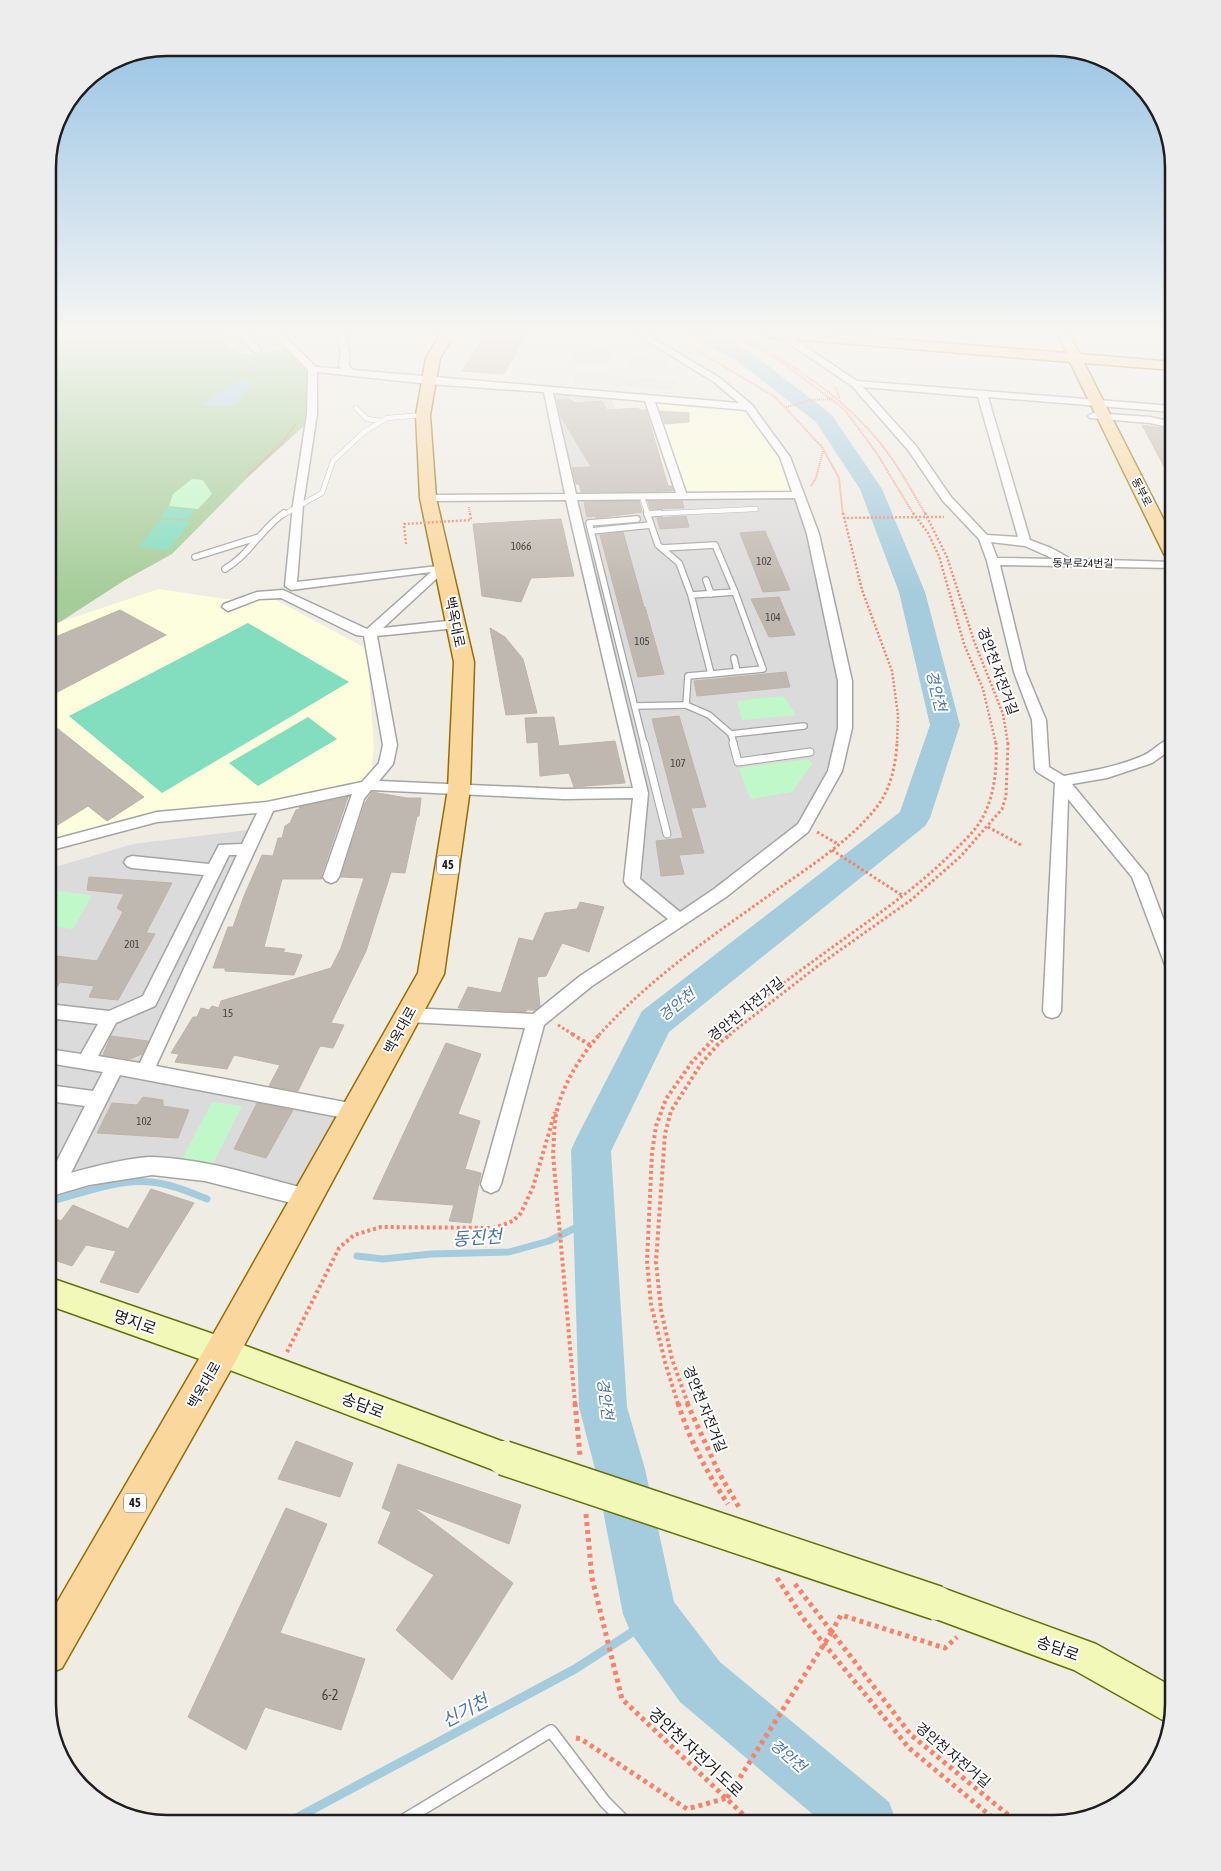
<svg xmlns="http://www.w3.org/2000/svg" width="1221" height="1871" font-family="'Asap Condensed','Noto Sans KR',sans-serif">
<rect width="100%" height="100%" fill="#efece4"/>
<g fill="#dcdbdb">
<polygon points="548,390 610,395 626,439 617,454 571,394 603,476 596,477 589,467 565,469"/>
<polygon points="799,495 845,681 835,771 803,828 679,920 632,881 641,793 571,497"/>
<polygon points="257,829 146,1071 355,1112 307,1198 205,1172 89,1176 48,1188 48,869 133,844"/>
</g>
<g fill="#fcfedd">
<polygon points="649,399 749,407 785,457 799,495 682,496"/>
<polygon points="159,589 225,599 276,600 367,649 374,747 370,785 267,807 157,817 48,844 48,626"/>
</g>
<path fill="#a5cd99" d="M 48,333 L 211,333 C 226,336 225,346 236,351 C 250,358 273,350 287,347 L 310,370 L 305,425 L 247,478 L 172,554 L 125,580 L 60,622 L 48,626 Z"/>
<g fill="#c1f8c9">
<polygon points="192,479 203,480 212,494 198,509 169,506 173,494"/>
<polygon points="783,696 796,715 742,720 737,701"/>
<polygon points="809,759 812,764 792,792 750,799 739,768"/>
<polygon points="48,890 92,895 73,929 48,926"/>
<polygon points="212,1102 242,1106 213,1164 182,1159"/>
</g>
<g fill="#83ddbf">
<polygon points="168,507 195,510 188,519 160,517"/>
<polygon points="162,519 191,522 168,550 139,547"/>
<polygon points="248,623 349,682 162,793 69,716"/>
<polygon points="308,717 337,739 258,786 229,763"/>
</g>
<g fill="#e2e2e2">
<polygon points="211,333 270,333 287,347 248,353 235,351 220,335"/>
<polygon points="578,345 614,347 607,365 570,362"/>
<polygon points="629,357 671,361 667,369 627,366"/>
<polygon points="577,373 675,380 672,390 573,382"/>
</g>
<polygon fill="#a5ccdc" points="236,381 253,381 234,407 201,405"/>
<polygon fill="#fff" points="680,333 762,333 776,341"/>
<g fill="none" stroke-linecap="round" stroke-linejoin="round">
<g stroke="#a5ccdc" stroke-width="7">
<path d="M 48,1202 C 81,1194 116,1179 151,1182 C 171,1184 189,1192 207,1199"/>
<polyline points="357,1256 383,1259 431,1254 509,1252 549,1241 593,1219"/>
</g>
<polyline stroke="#a5ccdc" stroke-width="9" points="287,1823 575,1669 634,1631 650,1614"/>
<polygon fill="#a5ccdc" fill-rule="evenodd" points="690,333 713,333 750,352 831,414 834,418 882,489 925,592 960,725 930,818 925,826 669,1032 611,1151 627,1407 645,1469 674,1602 720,1662 889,1802 897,1823 823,1823 680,1702 631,1633 623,1614 595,1469 579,1407 571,1150 577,1137 642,1011 900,812 930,725 899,592 860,489 816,422 736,360 692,337"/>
</g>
<g fill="#bfb8b0" stroke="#c0b3a6">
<polygon points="486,333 526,335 504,374 462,371"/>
<polygon points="567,399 577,403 602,401 607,410 638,408 640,410 646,410 668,486 672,486 673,491 581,492 579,484 576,484 572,468 591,467 560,415 557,400"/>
<polygon points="660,411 689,413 689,422 665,424"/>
<polygon points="1142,425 1168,429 1174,439 1174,485"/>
<polygon points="639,501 642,512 596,518 595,516 587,517 584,502"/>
<polygon points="648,501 682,501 684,508 650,509"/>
<polygon points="686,516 689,527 660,529 657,518"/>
<polygon points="561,519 574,576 531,578 521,602 482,596 473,524"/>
<polygon points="765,531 790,590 763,592 740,533"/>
<polygon points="623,532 644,607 645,607 664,674 638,677 600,535"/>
<polygon points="779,597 795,635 769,637 751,599"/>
<polygon points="120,610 166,635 48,697 48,640"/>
<polygon points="490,628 505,637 523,659 537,713 506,715"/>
<polygon points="786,672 790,687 697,696 694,681"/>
<polygon points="679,716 706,807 691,808 704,853 679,855 684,874 661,876 656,841 683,838 652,719"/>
<polygon points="554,717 559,746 615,741 625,783 574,787 569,773 540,776 538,742 527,743 525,718"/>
<polygon points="48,721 144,797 107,821 88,806 48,831"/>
<polygon points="372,792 407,798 421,798 419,816 417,816 405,873 391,872 366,951 331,1023 344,1025 333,1048 320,1046 298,1091 269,1086 280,1065 234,1055 227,1069 175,1062 179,1054 171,1053 193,1017 197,1017 201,1008 209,1010 212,1006 219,1008 221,1001 331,968 341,948 364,878 341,877 365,803"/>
<polygon points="348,797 321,876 322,879 282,879 264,947 285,949 283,952 302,955 294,975 225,971 225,968 213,968 228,927 233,927 244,896 262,855 273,856 278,838 282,838 285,826 290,823 296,810 300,809 299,807"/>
<polygon points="89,877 172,883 146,933 155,934 118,1000 89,997 94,986 60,982 48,1002 48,955 97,961 123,912 117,908 124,894 87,890"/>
<polygon points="580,902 604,907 589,952 562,943 546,976 537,977 540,1006 535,1010 526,1010 526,1012 458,1008 468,987 501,993 519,938 533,941 545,913 577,909"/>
<polygon points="111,1036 148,1041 142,1054 130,1059 103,1055"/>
<polygon points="446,1043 481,1054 458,1114 480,1121 465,1169 481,1173 471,1223 449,1221 454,1205 373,1199"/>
<polygon points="143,1097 163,1100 163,1106 189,1110 178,1138 97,1133 112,1103 137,1105"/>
<polygon points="257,1103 293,1110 266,1158 234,1149"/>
<polygon points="151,1189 194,1203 138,1293 100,1282 116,1251 86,1245 72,1266 48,1258 48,1215 61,1221 73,1205 128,1229"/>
<polygon points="296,1441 353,1463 340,1497 278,1479"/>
<polygon points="398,1464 521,1505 509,1544 413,1507 513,1583 452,1680 396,1630 434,1575 378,1543 391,1512 382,1508"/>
<polygon points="286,1508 327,1524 280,1633 365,1659 341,1730 265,1707 246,1750 188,1717"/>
</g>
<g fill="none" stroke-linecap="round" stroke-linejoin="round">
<defs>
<g id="lane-far3">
<polyline points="356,408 367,419 381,421"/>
<polyline points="642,497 648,515"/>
<polyline points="647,514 756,509"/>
<polyline points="283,515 322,493 333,461 364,432 387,418 423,415"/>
</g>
<g id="lane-far2">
<polyline points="647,513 658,545 679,563 691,595"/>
<polyline points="647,514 660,513"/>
<polyline points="591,531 589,523 637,519"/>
<polyline points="662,548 715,545 735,592"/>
<polyline points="195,557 259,537"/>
<path d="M 225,569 C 249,555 261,529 284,513"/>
<polyline points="706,580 711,594"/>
<polygon points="735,592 763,669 711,674 691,595"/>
<polyline points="734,658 737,671"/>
<polyline points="711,674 688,676 686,705 709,715 731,734 804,726"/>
<polyline points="636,706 686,705"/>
<polyline points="731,734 734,744"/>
<polyline points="644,744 591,531 651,525"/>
</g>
<g id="lane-far1">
<polyline points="644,743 667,834"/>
<polyline points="733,743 738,762 810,752"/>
</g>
<polyline id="lane" points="399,1823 551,1731 605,1802 626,1823"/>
<g id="street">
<polygon points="236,333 245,333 260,348 260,352 254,352"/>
<path d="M 272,333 L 281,333 L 316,367 L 342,369 L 339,366 L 341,353 L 337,333 L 345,333 L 349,353 L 349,366 L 353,370 L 739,403 L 714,382 L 634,333 L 644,333 L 720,378 L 752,405 L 790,457 L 819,534 L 852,681 L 852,728 L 842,771 L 808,832 L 726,897 L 592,986 L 544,1025 L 501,1184 L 498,1190 L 491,1193 L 484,1190 L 481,1184 L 525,1028 L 408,1022 L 402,1020 L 399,1015 L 402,1010 L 408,1008 L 533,1014 L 580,976 L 668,919 L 626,885 L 624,881 L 633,798 L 564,799 L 371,790 L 364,799 L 339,877 L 336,881 L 331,883 L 326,881 L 323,877 L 352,794 L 273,811 L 156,1066 L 355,1104 L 362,1106 L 364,1112 L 362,1118 L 355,1120 L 120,1075 L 71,1173 C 91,1167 132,1157 153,1157 C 206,1159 257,1176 307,1189 L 314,1192 L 317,1198 L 314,1204 L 307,1207 L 205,1181 L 152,1175 L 89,1185 L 48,1197 L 48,1164 L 55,1165 L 85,1106 L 48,1101 L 48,1085 L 93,1091 L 103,1072 L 48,1063 L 48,1049 L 81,1054 L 98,1024 L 48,1018 L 48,1004 L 109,1011 L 143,996 L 204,875 L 132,868 L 127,866 L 124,862 L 127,858 L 132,856 L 209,864 L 219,845 L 242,844 L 257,813 L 157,822 L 48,851 L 48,841 L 157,812 L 267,802 L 362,782 L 379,763 L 383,745 L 364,636 L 356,635 L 281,598 L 259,599 L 228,611 L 222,607 L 224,604 L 257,592 L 283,590 L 367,629 L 431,572 L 291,590 L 285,586 L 293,505 L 307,414 L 308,370 ZM 317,372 L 429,384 L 544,392 L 565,494 L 428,495 L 423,498 L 428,501 L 566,500 L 633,788 L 564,789 L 379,781 L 393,764 L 397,745 L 377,636 L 456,628 L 462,624 L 456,620 L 383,628 L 447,569 L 449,567 L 447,565 L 297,582 L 303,505 L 317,414 ZM 553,393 L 645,401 L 676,493 L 576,494 ZM 655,402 L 746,410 L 780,457 L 792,492 L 686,493 ZM 795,498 L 807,534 L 838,681 L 838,728 L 828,771 L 798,824 L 714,889 L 680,912 L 640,879 L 648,793 L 577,500 ZM 229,855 L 237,855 L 140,1063 L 98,1056 L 116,1023 L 155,1006 Z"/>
<polygon points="452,333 463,333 446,343 439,341"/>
<path d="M 777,333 L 785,333 L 857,381 L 1173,406 L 1173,412 L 988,397 L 1030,540 L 1051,548 L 1071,559 L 1173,562 L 1173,568 L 1000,565 L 1026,672 L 1046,720 L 1049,767 L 1064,776 C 1090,771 1116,767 1140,757 C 1152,753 1161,740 1173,738 L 1173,748 L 1152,763 L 1107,778 L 1072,784 L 1147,875 L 1173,945 L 1173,971 L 1167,970 L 1165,965 L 1132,877 L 1068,799 L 1061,1011 L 1058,1016 L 1052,1018 L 1046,1016 L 1043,1011 L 1055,783 L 1037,772 L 1035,769 L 1032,720 L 1014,672 L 987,561 L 979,539 L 943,501 L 908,450 L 852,386 L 778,336 ZM 863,387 L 978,397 L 1018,537 L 987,535 L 951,497 L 916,446 ZM 991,542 L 1025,546 L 1054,559 L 997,558 Z"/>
<polygon points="1093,413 1150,417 1173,422 1173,428 1150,423 1090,418 1088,416"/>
</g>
<g id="secondary">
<polygon points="1057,333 1069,333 1077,350 1075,353 1067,353"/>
<polygon points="48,1277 222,1337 504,1442 515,1447 520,1458 515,1469 504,1474 222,1367 48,1305"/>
<polygon points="937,1586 1096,1644 1173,1687 1173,1704 1168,1723 1074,1670 925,1615 920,1603 925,1591"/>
</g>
<g id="primary">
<polygon points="441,333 455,333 440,358 430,415 436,498 474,662 470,789 444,974 234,1364 62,1668 48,1674 48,1618 210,1340 418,973 448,789 454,662 420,498 416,415 426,358"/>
<polygon points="762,333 818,333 1066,353 1064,350 1066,347 1076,347 1080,354 1173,362 1173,370 1084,363 1173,538 1173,559 1167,558 1164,554 1070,362 769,337"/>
</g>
</defs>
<use href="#lane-far3" stroke="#a5a5a5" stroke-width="5.5"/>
<use href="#lane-far2" stroke="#a5a5a5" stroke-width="8"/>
<use href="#lane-far1" stroke="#a5a5a5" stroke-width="9"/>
<use href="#lane" stroke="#a5a5a5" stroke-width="14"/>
<use href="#street" stroke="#a5a5a5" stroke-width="3"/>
<use href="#secondary" stroke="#617306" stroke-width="3"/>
<use href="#primary" stroke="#956d02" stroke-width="3"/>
<g stroke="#f7826c" stroke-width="2" stroke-dasharray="1 1" stroke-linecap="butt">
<polyline points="670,333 678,340"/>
<polyline points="732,333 780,361 844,409 876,452 914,515"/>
<path d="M 737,333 C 795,366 851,401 890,456 C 903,474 914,495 926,515"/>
<polyline points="688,345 775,397 822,447 839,478 843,515"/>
<polyline points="835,386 840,399"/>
<polyline points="786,407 811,400 832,399"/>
<polyline points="247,476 284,441 296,423"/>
<polyline points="811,486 816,478 823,451"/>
</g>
<g stroke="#f7826c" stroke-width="2.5" stroke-dasharray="2 2" stroke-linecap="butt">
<polyline points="843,513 862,590 892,671 898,715 897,744"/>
<polyline points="913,513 928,533 939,556 964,644 983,689 996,744"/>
<polyline points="925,513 947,557 974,641 1003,714 1008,744"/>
<polyline points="927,517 944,517"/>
</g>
<g stroke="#f7826c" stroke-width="3" stroke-dasharray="2.5 2.5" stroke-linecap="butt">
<polyline points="988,827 1023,846"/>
<polyline points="817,832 838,844"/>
<polyline points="832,850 903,896"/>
<polyline points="558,1025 574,1035"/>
<path d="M 599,1035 C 651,977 715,934 778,889 C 812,865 854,838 879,804 C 891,787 896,763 897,743"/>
<path d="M 716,1035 C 750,1009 784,982 819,957 C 865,923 913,892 954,851 C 964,841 976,830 983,817 C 995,793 997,768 996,743"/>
<polyline points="729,1035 819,965 911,900 961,856 1002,809 1006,796 1008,743"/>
</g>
<g stroke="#f7826c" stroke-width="4" stroke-dasharray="3 3" stroke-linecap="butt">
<polyline points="572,1034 590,1045"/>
<polyline points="287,1352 339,1248 354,1235 381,1227 494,1228 513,1221 521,1213 533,1187 555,1112"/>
<path d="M 575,1404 L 553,1154 C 554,1141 554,1128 556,1115 C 561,1087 581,1055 600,1034"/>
<polyline points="678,1404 665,1362 651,1304 647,1261 652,1153 656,1126 666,1099 692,1062 718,1034"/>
<polyline points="688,1404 672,1359 661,1310 656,1262 665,1134 671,1111 701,1064 719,1043 731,1034"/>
</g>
<g stroke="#f7826c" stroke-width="5" stroke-dasharray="4 4" stroke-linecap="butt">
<polyline points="575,1403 580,1455"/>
<path d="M 678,1403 C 689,1439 707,1473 728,1504"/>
<polyline points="687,1403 719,1473 740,1509"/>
<polyline points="586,1514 592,1578 622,1699 752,1823"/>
<polyline points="777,1578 803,1618 909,1748 999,1823"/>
<polyline points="795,1584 911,1735 1018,1823"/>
<polyline points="831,1633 841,1615 945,1648 957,1637"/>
<polyline points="576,1738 581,1739 687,1809 727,1798"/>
</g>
<use href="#lane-far3" stroke="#fff" stroke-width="4.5"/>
<use href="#lane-far2" stroke="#fff" stroke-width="5.5"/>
<use href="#lane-far1" stroke="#fff" stroke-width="7"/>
<use href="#lane" stroke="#fff" stroke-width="11"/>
<use href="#street" fill="#fff" fill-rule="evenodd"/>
<use href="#secondary" fill="#f1f8b8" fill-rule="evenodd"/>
<use href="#primary" fill="#fad79d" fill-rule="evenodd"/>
<defs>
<polyline id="secondary-bridge" points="504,1458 937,1603"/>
</defs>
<use href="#secondary-bridge" stroke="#617306" stroke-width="37" stroke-linecap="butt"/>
<polyline stroke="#f7826c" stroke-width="2" stroke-dasharray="1 1" stroke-linecap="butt" points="469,507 470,515"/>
<g stroke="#f7826c" stroke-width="2.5" stroke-dasharray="2 2" stroke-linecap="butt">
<polyline points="843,518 927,517"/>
<polyline points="406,544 404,524 471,520 470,513"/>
</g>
<polyline stroke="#f7826c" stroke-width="5" stroke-dasharray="4 4" stroke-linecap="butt" points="727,1798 831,1633"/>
<use href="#secondary-bridge" stroke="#f1f8b8" stroke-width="34"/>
</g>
<linearGradient id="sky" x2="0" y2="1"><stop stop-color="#8dbee3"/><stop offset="0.56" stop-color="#f8f6f3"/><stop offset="1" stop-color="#f8f6f3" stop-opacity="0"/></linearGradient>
<rect width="1221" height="595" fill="url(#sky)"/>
<g text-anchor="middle" stroke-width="4" stroke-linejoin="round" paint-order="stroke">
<g font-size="11" fill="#1e1e1e" stroke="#fff">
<text transform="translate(1142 492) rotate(63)" y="4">동부로</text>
<text transform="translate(1083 563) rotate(1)" y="4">동부로24번길</text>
</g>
<g font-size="11" fill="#464442">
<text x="521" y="550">1066</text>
<text x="764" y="565">102</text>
<text x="773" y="621">104</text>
<text x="642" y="645">105</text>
<text x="678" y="767">107</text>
<text x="132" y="948">201</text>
<text x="228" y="1017">15</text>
<text x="144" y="1125">102</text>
</g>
<g fill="#fff" stroke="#626262" stroke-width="1">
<rect x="437" y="855.5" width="22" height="19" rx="4"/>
<rect x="124" y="1493.5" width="22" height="19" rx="4"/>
</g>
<g font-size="12" font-weight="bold" fill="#1e1e1e">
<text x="448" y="869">45</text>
<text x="135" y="1507">45</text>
</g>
<g font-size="14" fill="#1e1e1e" stroke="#fff">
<text transform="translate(455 622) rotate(78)" y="5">백옥대로</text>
<text transform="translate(998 671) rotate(70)" y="5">경안천 자전거길</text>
<text transform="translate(746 1009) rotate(-39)" y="5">경안천 자전거길</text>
<text transform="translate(400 1030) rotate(-61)" y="5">백옥대로</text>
<text transform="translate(204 1385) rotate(-60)" y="5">백옥대로</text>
<text transform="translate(705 1409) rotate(68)" y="5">경안천 자전거길</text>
<text transform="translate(953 1755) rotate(40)" y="5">경안천 자전거길</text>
</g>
<g font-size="14" fill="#464442">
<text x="330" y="1700">6-2</text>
</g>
<g font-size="15" font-style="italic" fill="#4c76ac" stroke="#fff">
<text transform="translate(936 691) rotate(76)" y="5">경안천</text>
<text transform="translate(677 1005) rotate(-39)" y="5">경안천</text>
<text transform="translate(605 1399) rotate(83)" y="5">경안천</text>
<text transform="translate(788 1756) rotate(40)" y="5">경안천</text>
</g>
<g font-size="16" fill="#1e1e1e" stroke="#fff">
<text transform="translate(135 1322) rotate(19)" y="6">명지로</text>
<text transform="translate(363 1405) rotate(21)" y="6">송담로</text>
<text transform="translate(1058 1648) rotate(20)" y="6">송담로</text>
<text transform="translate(696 1752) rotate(43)" y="6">경안천 자전거 도로</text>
</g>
<g font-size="18" font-style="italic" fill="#4c76ac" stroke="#fff">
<text transform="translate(477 1238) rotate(-4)" y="6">동진천</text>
<text transform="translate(465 1711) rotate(-28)" y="6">신기천</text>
</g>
</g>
<path d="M0 0H1221V1871H0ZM167 56H1054A111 111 0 0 1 1165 167V1704A111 111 0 0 1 1054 1815H167A111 111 0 0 1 56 1704V167A111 111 0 0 1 167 56Z" fill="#ededed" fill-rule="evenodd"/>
<path fill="none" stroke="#1e1e1e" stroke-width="2.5" d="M167 56H1054A111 111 0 0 1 1165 167V1704A111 111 0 0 1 1054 1815H167A111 111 0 0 1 56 1704V167A111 111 0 0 1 167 56Z"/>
</svg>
